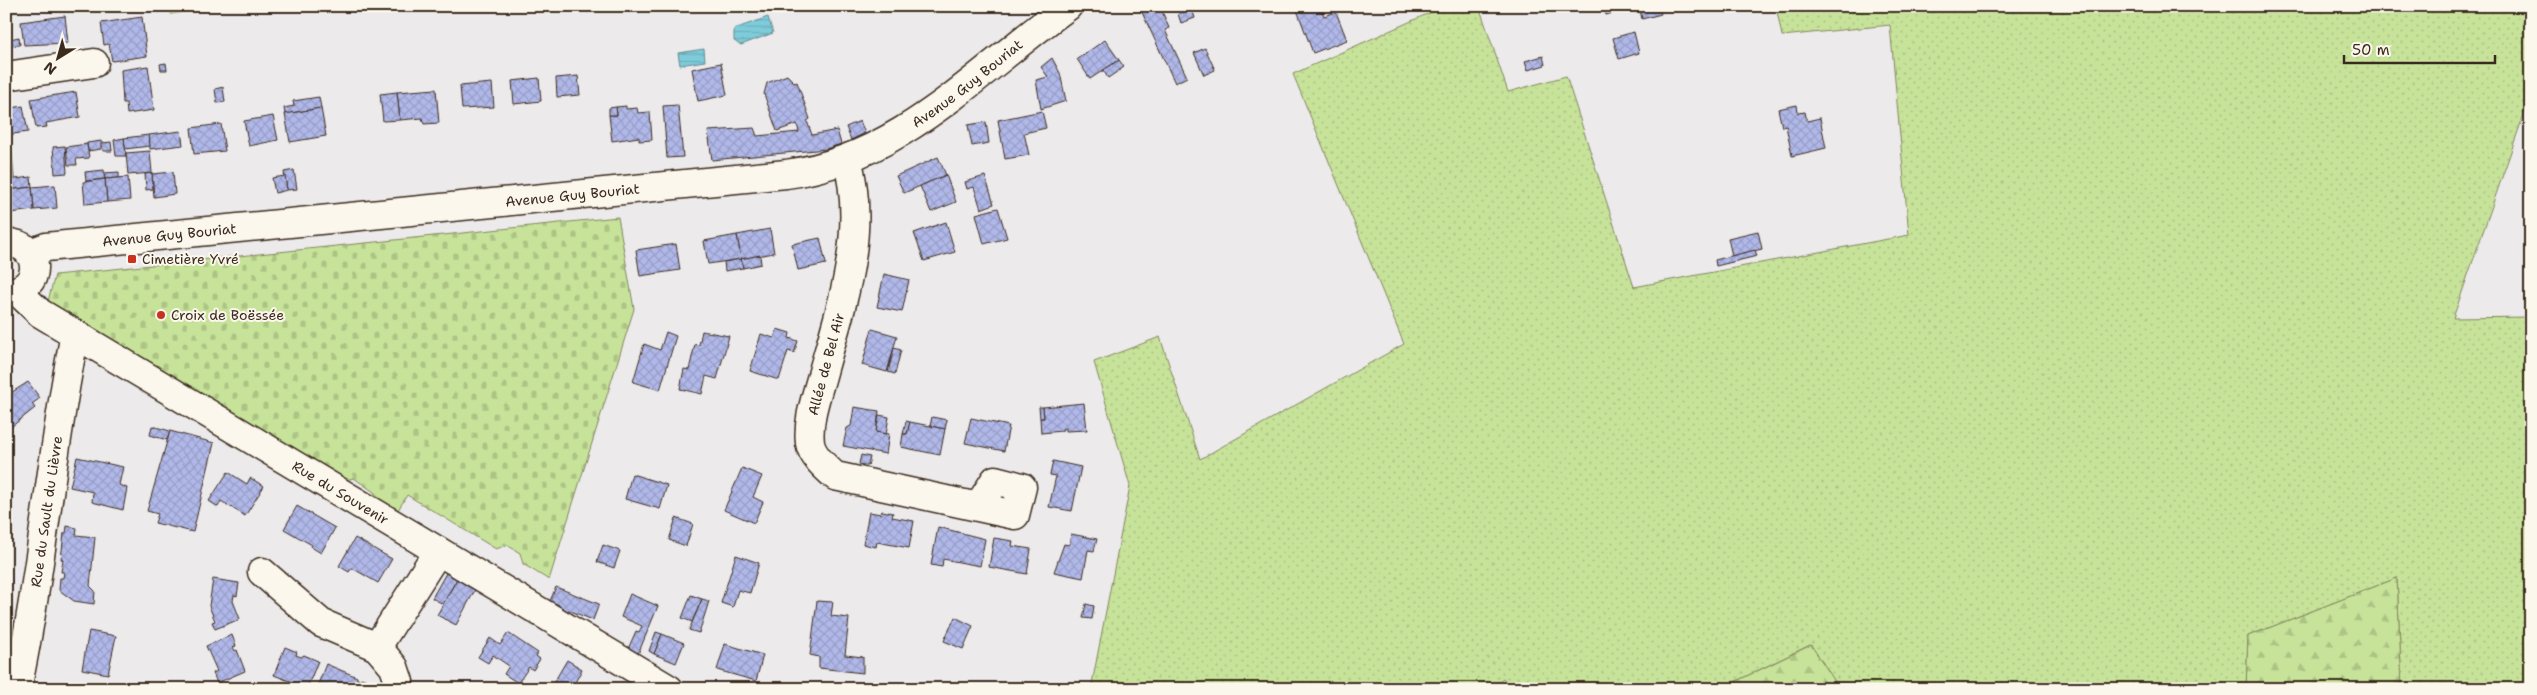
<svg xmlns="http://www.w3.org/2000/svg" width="2537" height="695" font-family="'Shantell Sans',sans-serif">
<defs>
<pattern id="grass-dots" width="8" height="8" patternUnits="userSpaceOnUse" patternTransform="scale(1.25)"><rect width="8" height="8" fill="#c7e39a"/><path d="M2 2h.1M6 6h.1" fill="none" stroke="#acc384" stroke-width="1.8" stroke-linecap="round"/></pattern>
<pattern id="forest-firs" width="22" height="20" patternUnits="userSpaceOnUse" patternTransform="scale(1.25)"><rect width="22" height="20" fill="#c7e39a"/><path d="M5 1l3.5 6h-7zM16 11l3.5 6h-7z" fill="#acc384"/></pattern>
<pattern id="cemetery-stones" width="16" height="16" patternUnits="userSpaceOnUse" patternTransform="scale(1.25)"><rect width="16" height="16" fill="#c7e39a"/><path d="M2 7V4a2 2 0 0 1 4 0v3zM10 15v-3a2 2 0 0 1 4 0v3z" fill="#acc384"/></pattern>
<pattern id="water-rules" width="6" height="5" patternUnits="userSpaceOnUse" patternTransform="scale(1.25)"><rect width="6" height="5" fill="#7eccdb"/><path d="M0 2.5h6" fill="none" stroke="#6eafbc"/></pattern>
<pattern id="building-cross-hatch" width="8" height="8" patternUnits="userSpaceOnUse" patternTransform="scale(1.25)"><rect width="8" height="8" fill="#b0b8e9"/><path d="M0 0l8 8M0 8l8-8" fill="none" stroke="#989ec7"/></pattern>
</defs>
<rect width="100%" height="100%" fill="#eceaeb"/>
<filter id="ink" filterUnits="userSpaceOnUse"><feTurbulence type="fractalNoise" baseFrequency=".02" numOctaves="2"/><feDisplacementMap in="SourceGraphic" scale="10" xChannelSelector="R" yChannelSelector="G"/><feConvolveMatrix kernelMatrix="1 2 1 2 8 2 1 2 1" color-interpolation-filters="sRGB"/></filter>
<g filter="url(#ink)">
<polygon fill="url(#grass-dots)" stroke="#81865c" points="1445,6 1479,6 1508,92 1566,76 1634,287 1909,235 1890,25 1782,36 1776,6 2531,6 2531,94 2453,318 2531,317 2531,689 2402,689 2397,578 2248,636 2246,689 1840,689 1810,645 1720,689 1512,689 1503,679 1490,689 1091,689 1130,486 1094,362 1160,337 1200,459 1404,344 1293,74"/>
<g fill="url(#forest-firs)" stroke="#81865c">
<polygon points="169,6 223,6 171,14"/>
<polygon points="2397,578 2402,689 2246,689 2248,636"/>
<polygon points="1811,645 1840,689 1720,689"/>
</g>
<polygon fill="url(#cemetery-stones)" stroke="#81865c" points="618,217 634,309 549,580 523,564 520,553 507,545 496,549 407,495 397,512 377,500 374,492 354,478 345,480 47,305 55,275"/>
<g fill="url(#water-rules)" stroke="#638b8f">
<polygon points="768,17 773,33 741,45 734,41 734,29"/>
<polygon points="704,49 705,61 680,65 678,53"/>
</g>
<g fill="url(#building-cross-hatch)" stroke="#3b2a1e">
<polygon points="1139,6 1160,6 1169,28 1165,30 1187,77 1175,83"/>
<polygon points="1307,6 1320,6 1324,16 1336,12 1347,40 1313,53 1297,10"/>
<polygon points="1603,6 1611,6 1613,13 1606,15"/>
<polygon points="1611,6 1637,6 1613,13"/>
<polygon points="1639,6 1659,6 1661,14 1642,19"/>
<polygon points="1192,9 1195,18 1181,23 1178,14"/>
<polygon points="65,16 68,43 24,45 21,22"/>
<polygon points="142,17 147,56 112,61 109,44 104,45 101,23"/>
<polygon points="1634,32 1639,53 1619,59 1613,38"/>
<polygon points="19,37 20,45 11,46 10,39"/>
<polygon points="1105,40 1119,60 1090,79 1077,59"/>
<polygon points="1205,48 1215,70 1204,75 1194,53"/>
<polygon points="1543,56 1545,65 1528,70 1525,61"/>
<polygon points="1052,58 1060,73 1066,101 1041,109 1036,80 1048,77 1041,67"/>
<polygon points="1119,60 1124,67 1108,78 1103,70"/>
<polygon points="166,63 167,70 161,70 160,64"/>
<polygon points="721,63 727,95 698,101 692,69"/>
<polygon points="148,66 154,110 127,114 126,103 123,103 121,70"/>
<polygon points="787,75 795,83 797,82 810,119 807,121 812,135 837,130 841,144 826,149 712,160 708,131 754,128 757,136 799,132 797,124 777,131 764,94 767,83"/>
<polygon points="578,76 580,95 557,97 556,78"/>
<polygon points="539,78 541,101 514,104 512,81"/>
<polygon points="492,83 494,107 462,109 460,86"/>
<polygon points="223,87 225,102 217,103 215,89"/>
<polygon points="436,89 439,123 424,124 422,118 400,120 397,92"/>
<polygon points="76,92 80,117 46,123 47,127 36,128 31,99"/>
<polygon points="397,92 400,120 383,121 380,94"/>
<polygon points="319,97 321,108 285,114 284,108 294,106 293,101"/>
<polygon points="678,105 683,157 667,158 663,106"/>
<polygon points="1797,105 1798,113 1805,112 1807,121 1820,118 1826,148 1792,156 1786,126 1782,127 1778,109"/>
<polygon points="23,106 28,132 6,135 6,109"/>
<polygon points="626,106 626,109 637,108 638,113 650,112 652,140 639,141 639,137 612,141 609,115 617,115 616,107"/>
<polygon points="616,107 617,115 609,115 609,108"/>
<polygon points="321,108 326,136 290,142 285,114"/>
<polygon points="1042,111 1046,128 1024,133 1029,155 1005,159 998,120"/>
<polygon points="273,116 278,140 249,146 244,121"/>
<polygon points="860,121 865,133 851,140 846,127"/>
<polygon points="986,122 989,143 972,146 968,125"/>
<polygon points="221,124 225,151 194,154 191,128"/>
<polygon points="181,131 183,145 150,149 149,135"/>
<polygon points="149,135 150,146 125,149 124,138"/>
<polygon points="124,138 126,156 116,156 114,140"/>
<polygon points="101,141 101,149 88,151 87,143"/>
<polygon points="111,142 112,151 103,151 102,143"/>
<polygon points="87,144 89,158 76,159 77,165 68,165 66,147"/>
<polygon points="65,146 67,173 55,174 53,147"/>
<polygon points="150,151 152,173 128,175 126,153"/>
<polygon points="6,153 12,153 14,179 7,180"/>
<polygon points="938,157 946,175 904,193 896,176"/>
<polygon points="104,170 105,179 86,181 85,172"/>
<polygon points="294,170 297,189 287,190 284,172"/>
<polygon points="119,172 119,178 105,179 104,173"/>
<polygon points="173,172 175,194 154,197 152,174"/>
<polygon points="152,173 153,189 146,190 145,174"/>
<polygon points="946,175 956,202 931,212 920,186"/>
<polygon points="285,176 287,190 275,193 272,178"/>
<polygon points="985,176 994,204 981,209 974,187 967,189 965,182"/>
<polygon points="31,177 32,187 8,190 7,180"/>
<polygon points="128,177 130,200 107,202 105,179"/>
<polygon points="105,179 107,202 85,204 83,182"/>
<polygon points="55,185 57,208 34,210 32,187"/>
<polygon points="32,187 34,210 10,213 8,190"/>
<polygon points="6,190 10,213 6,213"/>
<polygon points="998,208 1007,238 984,244 976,214"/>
<polygon points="946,222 955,252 924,261 914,233"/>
<polygon points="770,229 774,253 741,259 737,235"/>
<polygon points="1758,231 1762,249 1732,256 1728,238"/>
<polygon points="737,235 741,259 708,264 704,241"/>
<polygon points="820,238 826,264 798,270 792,244"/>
<polygon points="676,244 680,270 640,276 636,250"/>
<polygon points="1755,250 1757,256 1716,266 1715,260"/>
<polygon points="760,255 761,264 743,268 741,259"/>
<polygon points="741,259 743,268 725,271 724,262"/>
<polygon points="884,274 909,280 902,312 877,307"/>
<polygon points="777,329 790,333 789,338 798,341 794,353 788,351 779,380 750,371 761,334 774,338"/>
<polygon points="872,329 897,336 887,372 862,365"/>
<polygon points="702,331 729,336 717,379 706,376 702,394 680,389 684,369 689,370 695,344 699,345"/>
<polygon points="666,332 676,336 660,390 633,382 644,344 660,350"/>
<polygon points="894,348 901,350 895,374 888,372"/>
<polygon points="28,382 40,398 32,404 35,408 7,430 9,433 6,435 6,396"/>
<polygon points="1084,403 1087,430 1066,431 1066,428 1062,429 1062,431 1041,433 1040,418 1044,418 1043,407"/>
<polygon points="854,407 879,411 876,432 889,434 886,454 843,446 847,428 851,426"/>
<polygon points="1039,407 1043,407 1044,418 1040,418"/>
<polygon points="879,415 889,417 886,434 876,432"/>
<polygon points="932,417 947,420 945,429 930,426"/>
<polygon points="971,418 1009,426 1004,451 965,443"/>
<polygon points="906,421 910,422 907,434 903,434"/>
<polygon points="910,422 945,429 940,455 901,447 903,434 907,434"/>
<polygon points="152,426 170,431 167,440 150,435"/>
<polygon points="170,431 214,443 193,532 155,523 158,514 147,511"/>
<polygon points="861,455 870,457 868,466 859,464"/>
<polygon points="77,457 123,467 119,485 127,488 123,510 92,502 93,492 70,487"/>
<polygon points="1053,461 1081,467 1072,511 1049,507 1056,476 1050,475"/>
<polygon points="742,468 762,476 753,497 763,502 754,523 724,510"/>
<polygon points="228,472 247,484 250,478 264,486 245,516 221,501 218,507 209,501"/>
<polygon points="632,474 667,485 660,509 625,499"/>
<polygon points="297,506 335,528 321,553 311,547 312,545 284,529"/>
<polygon points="882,511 893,513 892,517 914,521 909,548 877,542 876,547 863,544 869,512 881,514"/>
<polygon points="676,518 693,524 686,546 669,540"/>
<polygon points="67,526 77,528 76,535 95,537 90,586 95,591 94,604 74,601 59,590 60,578 63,578 64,572 61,572 63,560 61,559 64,533 66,533"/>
<polygon points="938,527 985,539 980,566 943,559 942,567 931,565"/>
<polygon points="1071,534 1097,539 1094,551 1088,550 1083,578 1054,572 1064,544 1069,545"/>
<polygon points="355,538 392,559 378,583 352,568 349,572 339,566"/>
<polygon points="994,538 1013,541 1012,546 1031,549 1027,574 989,567"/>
<polygon points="603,545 620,551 614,568 597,562"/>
<polygon points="736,555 759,563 750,593 738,590 733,607 721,603"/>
<polygon points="446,573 457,579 443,604 432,598"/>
<polygon points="213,579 239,583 237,596 234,595 233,601 240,619 215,629 212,622 215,621 209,606"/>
<polygon points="457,579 475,590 456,625 437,615"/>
<polygon points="556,587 599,604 593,620 568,610 567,615 557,611 559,605 550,601"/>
<polygon points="630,594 658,606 638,654 628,649 636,631 639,632 642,626 621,617"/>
<polygon points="691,595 702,599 692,622 682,618"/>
<polygon points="702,599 709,601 699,633 689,630"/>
<polygon points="817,601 833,602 831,616 849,618 845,655 863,657 863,673 819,668 819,657 810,655"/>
<polygon points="1086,604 1094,606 1092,619 1083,618"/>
<polygon points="955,617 973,626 963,649 944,641"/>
<polygon points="89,631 116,636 108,674 82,669"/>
<polygon points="656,632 662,634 654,654 649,651"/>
<polygon points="508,633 538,653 536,656 540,659 533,670 529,667 518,683 504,674 509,666 493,655 488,663 478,657 490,638 500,645"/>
<polygon points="662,634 684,643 676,663 654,654"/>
<polygon points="232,635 236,646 233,647 235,651 237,650 245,671 217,683 213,673 217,671 206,646"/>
<polygon points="725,644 763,655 756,681 717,670"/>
<polygon points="285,647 297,652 296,655 301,657 304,655 318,661 307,688 274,675"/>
<polygon points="567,660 582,669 578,677 571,689 550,689"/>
<polygon points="326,664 357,677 357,679 360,680 361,678 376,683 374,689 316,689"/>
</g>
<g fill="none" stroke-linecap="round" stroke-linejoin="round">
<defs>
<g id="minor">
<polyline points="6,76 94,63"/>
<path d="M 847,159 C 867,229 843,301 824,368 C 818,392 807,418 810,443 C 812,456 826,468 835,476 L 1015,515 L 1022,487 L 995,480 L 978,507"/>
<path d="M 6,243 C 43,242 44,292 6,292"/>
<path id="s1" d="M 30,253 L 46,247 L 786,174 C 901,159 978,70 1068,6"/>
<path id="s2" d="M 17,291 L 40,313 L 669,689"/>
<polyline points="262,572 321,623 377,647"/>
<polyline points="399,682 394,667 377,647 438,551"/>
<path id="s3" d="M 17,689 C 42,571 51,452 75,334"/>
</g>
</defs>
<use href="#minor" stroke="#3b2a1e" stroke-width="31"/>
<use href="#minor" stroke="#fbf7ec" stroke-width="28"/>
</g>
</g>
<g fill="#c8321e" stroke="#fbf7ec" stroke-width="2">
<rect x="127" y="254" width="10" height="10" rx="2.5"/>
<circle cx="161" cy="315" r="5"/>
</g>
<g text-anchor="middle" stroke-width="4" stroke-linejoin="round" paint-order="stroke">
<g font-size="14" fill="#3b2a1e" stroke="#fbf7ec">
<text dy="5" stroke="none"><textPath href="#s1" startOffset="966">Avenue Guy Bouriat</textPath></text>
<text dy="5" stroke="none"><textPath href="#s1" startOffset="546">Avenue Guy Bouriat</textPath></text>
<text dy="5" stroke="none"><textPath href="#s1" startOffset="141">Avenue Guy Bouriat</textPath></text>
<text transform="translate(826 364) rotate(-75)" y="5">Allée de Bel Air</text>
<text dy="5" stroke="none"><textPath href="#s2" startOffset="382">Rue du Souvenir</textPath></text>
<text dy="5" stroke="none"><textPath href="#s3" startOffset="180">Rue du Sault du Lièvre</textPath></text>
</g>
<g font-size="14" fill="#3b2a1e" stroke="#fbf7ec" text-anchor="start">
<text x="142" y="264">Cimetière Yvré</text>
<text x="171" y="320">Croix de Boëssée</text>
</g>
</g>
<rect width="2537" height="695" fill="none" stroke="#fbf7ec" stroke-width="25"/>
<rect x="12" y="12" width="2512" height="670" fill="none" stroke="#3b2a1e" stroke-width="2" filter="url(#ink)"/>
<g transform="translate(58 58) rotate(217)" stroke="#fbf7ec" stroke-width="4" paint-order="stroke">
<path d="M0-4L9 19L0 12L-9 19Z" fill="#3b2a1e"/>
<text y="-8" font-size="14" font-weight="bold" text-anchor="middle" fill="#3b2a1e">N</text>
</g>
<path d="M2344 55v8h151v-8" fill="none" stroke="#3b2a1e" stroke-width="2.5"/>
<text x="2352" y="55" font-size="15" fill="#3b2a1e" stroke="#fbf7ec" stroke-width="4" paint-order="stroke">50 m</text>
</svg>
